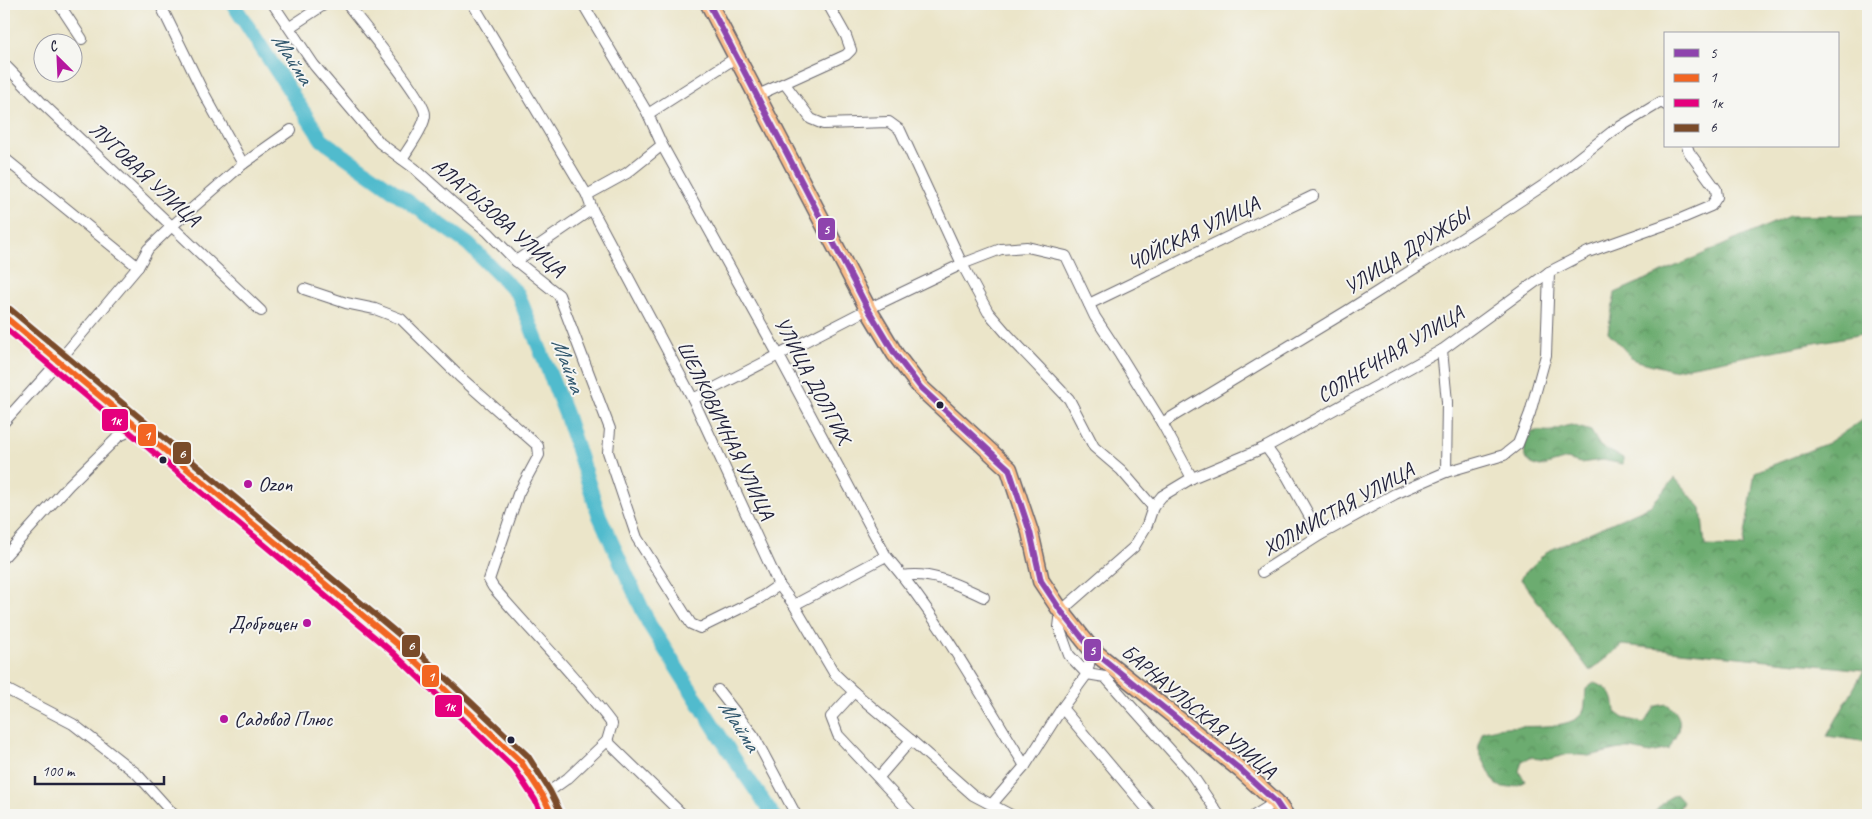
<svg xmlns="http://www.w3.org/2000/svg" width="1872" height="819" font-family="Caveat,sans-serif">
<defs>
<pattern id="forest-crowns" width="20" height="18" patternUnits="userSpaceOnUse" patternTransform="scale(1.25)"><rect width="20" height="18" fill="#6cac6f"/><path d="M2 6a3 3 0 1 1 6 0M12 15a3 3 0 1 1 6 0" fill="none" stroke="#588c5c"/></pattern>
</defs>
<rect width="100%" height="100%" fill="#f6f6f2"/>
<filter id="ink" filterUnits="userSpaceOnUse"><feTurbulence type="fractalNoise" baseFrequency=".02" numOctaves="2"/><feDisplacementMap in="SourceGraphic" scale="10" xChannelSelector="R" yChannelSelector="G"/><feConvolveMatrix kernelMatrix="1 2 1 2 8 2 1 2 1" color-interpolation-filters="sRGB"/></filter>
<filter id="wash" filterUnits="userSpaceOnUse"><feTurbulence type="fractalNoise" baseFrequency=".0096" numOctaves="4" result="noise"/><feDisplacementMap in="SourceGraphic" scale="20" xChannelSelector="R" yChannelSelector="G"/><feGaussianBlur stdDeviation="1.12" result="paint"/><feColorMatrix in="noise" values="0 0 0 0 0 0 0 0 0 0 0 0 0 0 0 0 0 1.4 0 .05"/><feComposite in="paint" operator="in"/></filter>
<g filter="url(#wash)">
<rect width="100%" height="100%" fill="#ebe5c9"/>
<g fill="url(#forest-crowns)" stroke="#476755">
<polygon points="1865,215 1868,217 1868,333 1672,370 1634,360 1608,332 1615,293 1789,216"/>
<polygon points="1868,416 1868,742 1827,736 1864,670 1622,645 1590,671 1520,578 1546,552 1650,506 1675,478 1701,508 1705,546 1743,547 1755,472 1828,443"/>
<path d="M 1571,425 L 1591,431 L 1600,446 L 1623,458 L 1623,464 L 1603,460 L 1580,463 L 1567,459 L 1540,467 L 1533,465 L 1525,458 C 1524,448 1523,434 1536,431 C 1541,430 1547,432 1552,431 C 1558,429 1564,426 1571,425 Z"/>
<path d="M 1594,683 C 1610,688 1614,695 1615,712 L 1623,718 L 1644,723 L 1656,706 L 1667,704 C 1687,719 1679,730 1669,749 L 1650,753 L 1631,749 L 1620,749 L 1589,756 L 1569,754 L 1550,759 L 1531,757 L 1522,761 L 1519,771 L 1525,781 C 1514,788 1508,789 1496,785 L 1480,754 L 1478,745 L 1483,731 C 1490,730 1498,727 1506,727 C 1525,725 1572,731 1583,712 C 1586,707 1585,695 1586,689 Z"/>
<polygon points="1676,794 1683,802 1678,811 1681,815 1652,815 1667,799"/>
</g>
<g fill="none" stroke-linecap="round" stroke-linejoin="round">
<polyline stroke="#51bbcd" stroke-width="15" points="233,4 322,140 468,244 518,294 566,415 599,515 649,624 735,760 773,815"/>
</g>
</g>
<g filter="url(#ink)">
<g fill="none" stroke-linecap="round" stroke-linejoin="round">
<defs>
<g id="street">
<polyline points="59,4 82,39"/>
<polyline points="160,4 202,90 243,164"/>
<polyline points="273,4 314,65 380,143 414,168 452,202 488,232 516,261 559,295 610,429 608,452 637,538 691,624 700,628 757,600 779,585"/>
<path d="M 347,4 C 361,22 424,98 425,114 C 426,125 408,149 402,159"/>
<polyline points="473,4 587,195 592,209 693,399 779,585 794,605 834,673 854,692 911,740 973,795 1011,815"/>
<path d="M 583,4 L 648,114 L 662,145 L 779,356 L 886,556 C 940,619 981,695 1025,766"/>
<polyline points="290,27 325,4"/>
<polyline points="4,64 40,101 261,311"/>
<polyline points="785,84 811,119 823,124 889,122 900,130 962,264 988,312 1007,334 1069,399 1094,447 1121,470 1153,507"/>
<polyline points="758,95 846,55 851,50 846,36 828,4"/>
<polyline points="648,114 737,57"/>
<polyline points="4,158 138,267"/>
<polyline points="587,195 627,173 662,145"/>
<polyline points="516,261 592,209"/>
<path d="M 304,289 L 346,303 L 375,309 L 401,319 L 460,377 L 538,446 L 539,455 L 518,494 L 489,580 L 493,587 C 532,633 576,676 612,724 L 607,741 L 568,778 L 543,796"/>
<polyline points="1089,304 1313,196"/>
<polyline points="1442,350 1447,402 1446,472"/>
<polyline points="693,399 868,309 962,264 1001,249 1027,247 1066,256 1095,317 1120,355 1162,423 1192,478"/>
<polyline points="4,422 58,362 138,267 148,249 172,226 243,164 291,130"/>
<polyline points="1162,423 1347,311 1491,220 1544,185 1613,131 1661,102 1666,105"/>
<polyline points="1266,447 1287,476 1320,535"/>
<polyline points="4,557 69,485 119,436 138,428"/>
<polyline points="1262,572 1320,535 1395,494 1446,472 1504,455 1518,444 1530,413 1546,355 1549,272"/>
<path d="M 903,576 C 932,571 958,585 984,597"/>
<polyline points="794,605 886,556"/>
<polyline points="4,688 73,724 137,774 174,815"/>
<polyline points="718,690 754,736 796,815"/>
<polyline points="854,692 831,717 838,735 913,815"/>
<polyline points="1062,708 1152,815"/>
<polyline points="607,741 683,815"/>
<polyline points="879,777 911,740"/>
<polyline points="992,804 1025,766 1062,708 1087,674 1092,650"/>
<polyline points="1219,815 1190,772 1105,677 1087,674 1069,655 1059,627 1061,611 1134,547 1147,525 1153,507 1162,496 1192,478 1266,447 1442,350 1549,272 1588,252 1678,220 1711,206 1717,197 1716,189 1689,152 1687,146"/>
<polyline points="1255,815 1276,802"/>
</g>
<polyline id="secondary" points="4,316 397,644 521,762 543,796 552,815"/>
<polyline id="primary" points="709,4 868,309 895,354 921,388 1009,469 1030,532 1041,581 1061,611 1092,650 1241,770 1276,802 1285,815"/>
</defs>
<use href="#street" stroke="#68666d" stroke-width="12"/>
<use href="#secondary" stroke="#68666d" stroke-width="16"/>
<use href="#primary" stroke="#68666d" stroke-width="19"/>
<use href="#street" stroke="#fff" stroke-width="10"/>
<use href="#secondary" stroke="#fde4d0" stroke-width="14"/>
<use href="#primary" stroke="#f9bc8a" stroke-width="16"/>
<defs>
<polyline id="bus-1" points="709,4 868,309 895,354 921,388 1009,469 1030,532 1041,581 1061,611 1092,650 1241,770 1276,802 1285,815"/>
<polyline id="bus-2" points="4,316 397,644 521,762 543,796 552,815"/>
<polyline id="bus-3" points="4,327 391,651 514,768 535,800 542,815"/>
<polyline id="bus-4" points="10,309 403,638 528,756 550,791 560,811"/>
</defs>
<use href="#bus-1" stroke="#f6f6f2" stroke-width="10"/>
<use href="#bus-2" stroke="#f6f6f2" stroke-width="10"/>
<use href="#bus-3" stroke="#f6f6f2" stroke-width="10"/>
<use href="#bus-4" stroke="#f6f6f2" stroke-width="10"/>
<use href="#bus-1" stroke="#8e44ad" stroke-width="6"/>
<use href="#bus-2" stroke="#f26522" stroke-width="6"/>
<use href="#bus-3" stroke="#e5007d" stroke-width="6"/>
<use href="#bus-4" stroke="#7a4b2a" stroke-width="6"/>
</g>
</g>
<g fill="#22223b" stroke="#f6f6f2" stroke-width="2">
<circle cx="940" cy="405" r="4.5"/>
<circle cx="163" cy="460" r="4.5"/>
<circle cx="511" cy="740" r="4.5"/>
</g>
<g fill="#b5179e" stroke="#f6f6f2" stroke-width="2">
<circle cx="248" cy="484" r="5"/>
<circle cx="307" cy="623" r="5"/>
<circle cx="224" cy="719" r="5"/>
</g>
<g text-anchor="middle" stroke-width="4" stroke-linejoin="round" paint-order="stroke">
<g font-size="21" fill="#22223b" stroke="#f6f6f2">
<text transform="translate(145 174) rotate(43)" y="7">ЛУГОВАЯ УЛИЦА</text>
<text transform="translate(499 217) rotate(41)" y="7">АЛАГЫЗОВА УЛИЦА</text>
<text transform="translate(1193 233) rotate(-26)" y="7">ЧОЙСКАЯ УЛИЦА</text>
<text transform="translate(1407 251) rotate(-32)" y="7">УЛИЦА ДРУЖБЫ</text>
<text transform="translate(1390 354) rotate(-31)" y="7">СОЛНЕЧНАЯ УЛИЦА</text>
<text transform="translate(813 380) rotate(62)" y="7">УЛИЦА ДОЛГИХ</text>
<text transform="translate(726 430) rotate(64)" y="7">ШЕЛКОВИЧНАЯ УЛИЦА</text>
<text transform="translate(1338 509) rotate(-29)" y="7">ХОЛМИСТАЯ УЛИЦА</text>
<text transform="translate(1199 711) rotate(40)" y="7">БАРНАУЛЬСКАЯ УЛИЦА</text>
</g>
<g font-size="21" fill="#22223b" stroke="#f6f6f2" text-anchor="start">
<text x="258" y="491">Ozon</text>
<text x="297" y="630" text-anchor="end">Доброцен</text>
<text x="234" y="726">Садовод Плюс</text>
</g>
<g font-size="22" font-style="italic" fill="#32586e" stroke="#f6f6f2">
<text transform="translate(293 58) rotate(57)" y="8">Майма</text>
<text transform="translate(569 365) rotate(69)" y="8">Майма</text>
<text transform="translate(740 725) rotate(57)" y="8">Майма</text>
</g>
</g>
<g stroke="#f6f6f2" stroke-width="2">
<rect x="817" y="217" width="19" height="24" rx="5" fill="#8e44ad"/>
<rect x="101" y="408" width="28" height="24" rx="5" fill="#e5007d"/>
<rect x="137" y="423" width="20" height="24" rx="5" fill="#f26522"/>
<rect x="172" y="441" width="20" height="24" rx="5" fill="#7a4b2a"/>
<rect x="401" y="634" width="20" height="24" rx="5" fill="#7a4b2a"/>
<rect x="1083" y="638" width="19" height="24" rx="5" fill="#8e44ad"/>
<rect x="421" y="664" width="19" height="24" rx="5" fill="#f26522"/>
<rect x="434" y="694" width="29" height="24" rx="5" fill="#e5007d"/>
</g>
<g font-size="14" text-anchor="middle" font-weight="bold" fill="#fff">
<text x="826" y="234">5</text>
<text x="115" y="425">1к</text>
<text x="147" y="440">1</text>
<text x="182" y="458">6</text>
<text x="411" y="650">6</text>
<text x="1092" y="655">5</text>
<text x="431" y="681">1</text>
<text x="449" y="711">1к</text>
</g>
<rect width="1872" height="819" fill="none" stroke="#f6f6f2" stroke-width="20"/>
<rect x="1664" y="32" width="175" height="115" fill="#f6f6f2" stroke="#a1a1a9"/>
<rect x="1674" y="49" width="25" height="8" fill="#8e44ad" stroke="#a1a1a9"/>
<text x="1710" y="58" font-size="15" fill="#22223b">5</text>
<rect x="1674" y="74" width="25" height="8" fill="#f26522" stroke="#a1a1a9"/>
<text x="1710" y="82" font-size="15" fill="#22223b">1</text>
<rect x="1674" y="99" width="25" height="8" fill="#e5007d" stroke="#a1a1a9"/>
<text x="1710" y="108" font-size="15" fill="#22223b">1к</text>
<rect x="1674" y="124" width="25" height="8" fill="#7a4b2a" stroke="#a1a1a9"/>
<text x="1710" y="132" font-size="15" fill="#22223b">6</text>
<g transform="translate(58 58) rotate(336)"><circle r="24" fill="#f6f6f2" stroke="#a1a1a9"/>
<path d="M0-4L9 19L0 12L-9 19Z" fill="#b5179e"/>
<text y="-8" font-size="14" font-weight="bold" text-anchor="middle" fill="#22223b">С</text>
</g>
<path d="M35 776v8h129v-8" fill="none" stroke="#22223b" stroke-width="2.5"/>
<text x="42" y="776" font-size="15" fill="#22223b" stroke="#f6f6f2" stroke-width="4" paint-order="stroke">100 m</text>
</svg>
